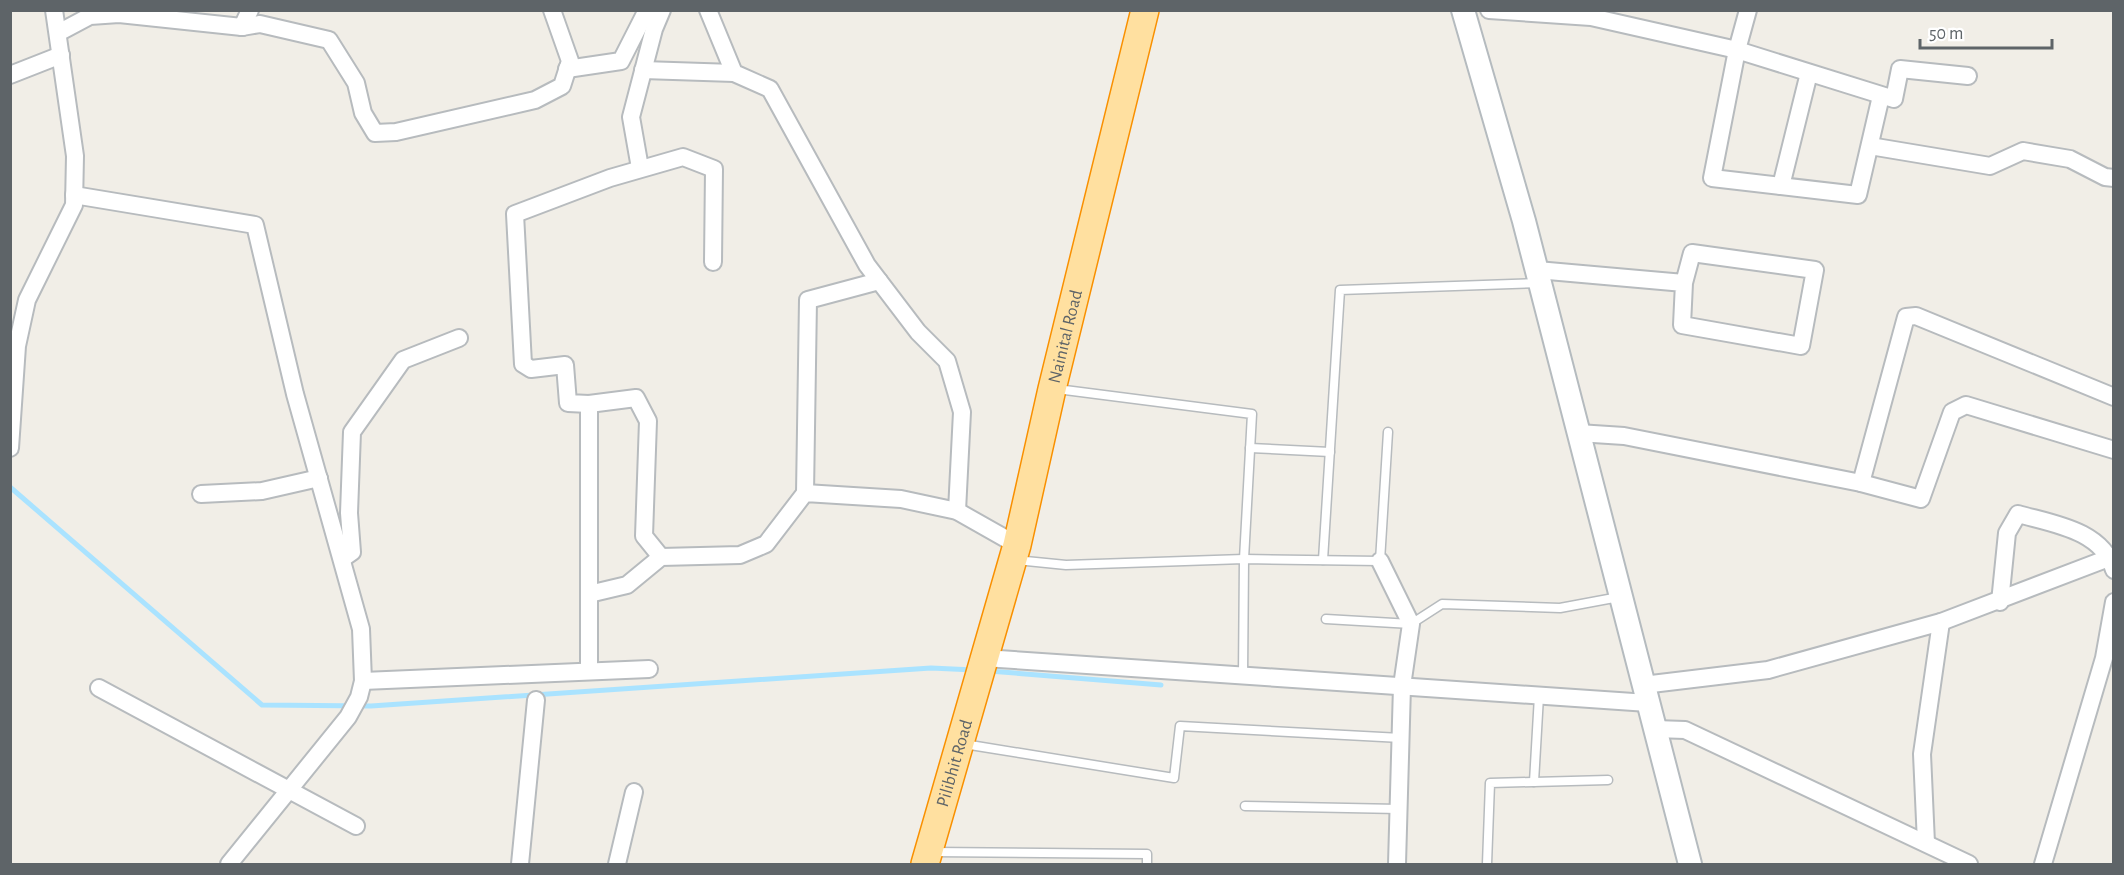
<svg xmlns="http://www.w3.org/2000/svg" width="2124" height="875" font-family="'Alegreya Sans',sans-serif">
<rect width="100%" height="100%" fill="#f1eee7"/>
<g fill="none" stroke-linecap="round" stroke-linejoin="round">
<g stroke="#aae3ff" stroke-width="5">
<polyline points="10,487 262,705 371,706 931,668 974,670"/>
<polyline points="989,671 1161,685"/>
</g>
<defs>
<g id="service">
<polyline points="1057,389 1252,414 1244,559 1243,676"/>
<polyline points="1250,448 1330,452"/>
<polyline points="1015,560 1066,565 1244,559 1380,561 1388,432"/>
<polyline points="1323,560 1340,290 1540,283"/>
<polyline points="1326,619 1411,624 1442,604 1560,608 1619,597"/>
<polyline points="964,744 1174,778 1180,726 1401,738"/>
<polyline points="1534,782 1539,696"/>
<polyline points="1245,806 1399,809"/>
<polyline points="932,852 1147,854 1147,864"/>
<polyline points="1487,864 1490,783 1608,780"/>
</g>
<g id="minor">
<polyline points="708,10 734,73 770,89 867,265 918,332 947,361 962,412 957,511"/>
<polyline points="1489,10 1591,17 1737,50 1894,99 1900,69 1968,76"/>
<polyline points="1748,10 1737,50 1712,178 1858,195 1881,96"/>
<polyline points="242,27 260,24 329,40 356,83 363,113 375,133 396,132 535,100 562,86 570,61 552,10"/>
<polyline points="58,33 90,16 119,14 242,27 250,10"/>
<polyline points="567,69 621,61 647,10"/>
<polyline points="643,70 734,73"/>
<polyline points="10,75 61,55"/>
<polyline points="1870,146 1990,166 2023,151 2070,159 2105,177 2114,178"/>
<polyline points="640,168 631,117 654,29 662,10"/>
<polyline points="1781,186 1809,73"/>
<polyline points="74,195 255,225 295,394 361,629 363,681 359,697 348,717 229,864"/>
<polyline points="1537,270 1684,283 1692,253 1815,270 1801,346 1682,325 1684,283"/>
<polyline points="1578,433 1624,436 1861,483 1921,499 1952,412 1966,405 2114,450"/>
<polyline points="10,448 17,346 27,300 74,205 75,156 54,10"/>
<polyline points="1861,483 1906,317 1916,316 2114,397"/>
<polyline points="805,493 808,300 879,281"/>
<polyline points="201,494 262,491 319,478"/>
<polyline points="661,557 644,536 648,421 636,398 589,404 568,403 565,365 531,369 523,364 515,214 610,178 683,157 714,169 713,262"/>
<polyline points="342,559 352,552 349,513 352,432 403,360 459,338"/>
<polyline points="1380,561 1411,624 1402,686 1397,864"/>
<polyline points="589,594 627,585 661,557 740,555 766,544 805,493 901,499 957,511 1017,545"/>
<path d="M 2000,602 L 2007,533 L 2018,514 C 2053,524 2102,530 2114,570"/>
<polyline points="984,658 1648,703"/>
<polyline points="589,671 589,404"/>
<polyline points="363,681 649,669"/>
<polyline points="1643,685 1768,670 1941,622 2114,556"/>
<polyline points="99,688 356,826"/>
<polyline points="1655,729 1685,730 1969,864"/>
<polyline points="1926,843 1922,754 1941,622"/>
<polyline points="520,864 536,700"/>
<polyline points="617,864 634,792"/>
<polyline points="2043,864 2104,658 2114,602"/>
</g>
<polyline id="secondary" points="1463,10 1524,221 1690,864"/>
<g id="trunk">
<path id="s1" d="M 925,864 L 1017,545 L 1052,389 L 1145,10"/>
</g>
</defs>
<use href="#service" stroke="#b7bbbe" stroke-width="11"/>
<use href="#minor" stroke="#b7bbbe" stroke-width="20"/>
<use href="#secondary" stroke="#b5bbbf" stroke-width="26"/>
<use href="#trunk" stroke="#f99000" stroke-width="30"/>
<use href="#service" stroke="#fff" stroke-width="8"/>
<use href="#minor" stroke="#fff" stroke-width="16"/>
<use href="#secondary" stroke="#fff" stroke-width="22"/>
<use href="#trunk" stroke="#ffe0a0" stroke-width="27"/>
</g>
<g text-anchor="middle" stroke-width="5" stroke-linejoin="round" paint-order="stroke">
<g font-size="18" fill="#5e6468" stroke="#fff">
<text dy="6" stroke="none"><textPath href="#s1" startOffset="546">Nainital Road</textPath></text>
<text dy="6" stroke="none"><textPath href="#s1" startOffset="105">Pilibhit Road</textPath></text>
</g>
</g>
<rect width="2124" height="875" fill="none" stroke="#5e6468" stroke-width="24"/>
<path d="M1920 39v9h132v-9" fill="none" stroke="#5e6468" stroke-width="3"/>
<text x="1929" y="39" font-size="18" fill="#5e6468" stroke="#ffffff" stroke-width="4.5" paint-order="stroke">50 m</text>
</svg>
